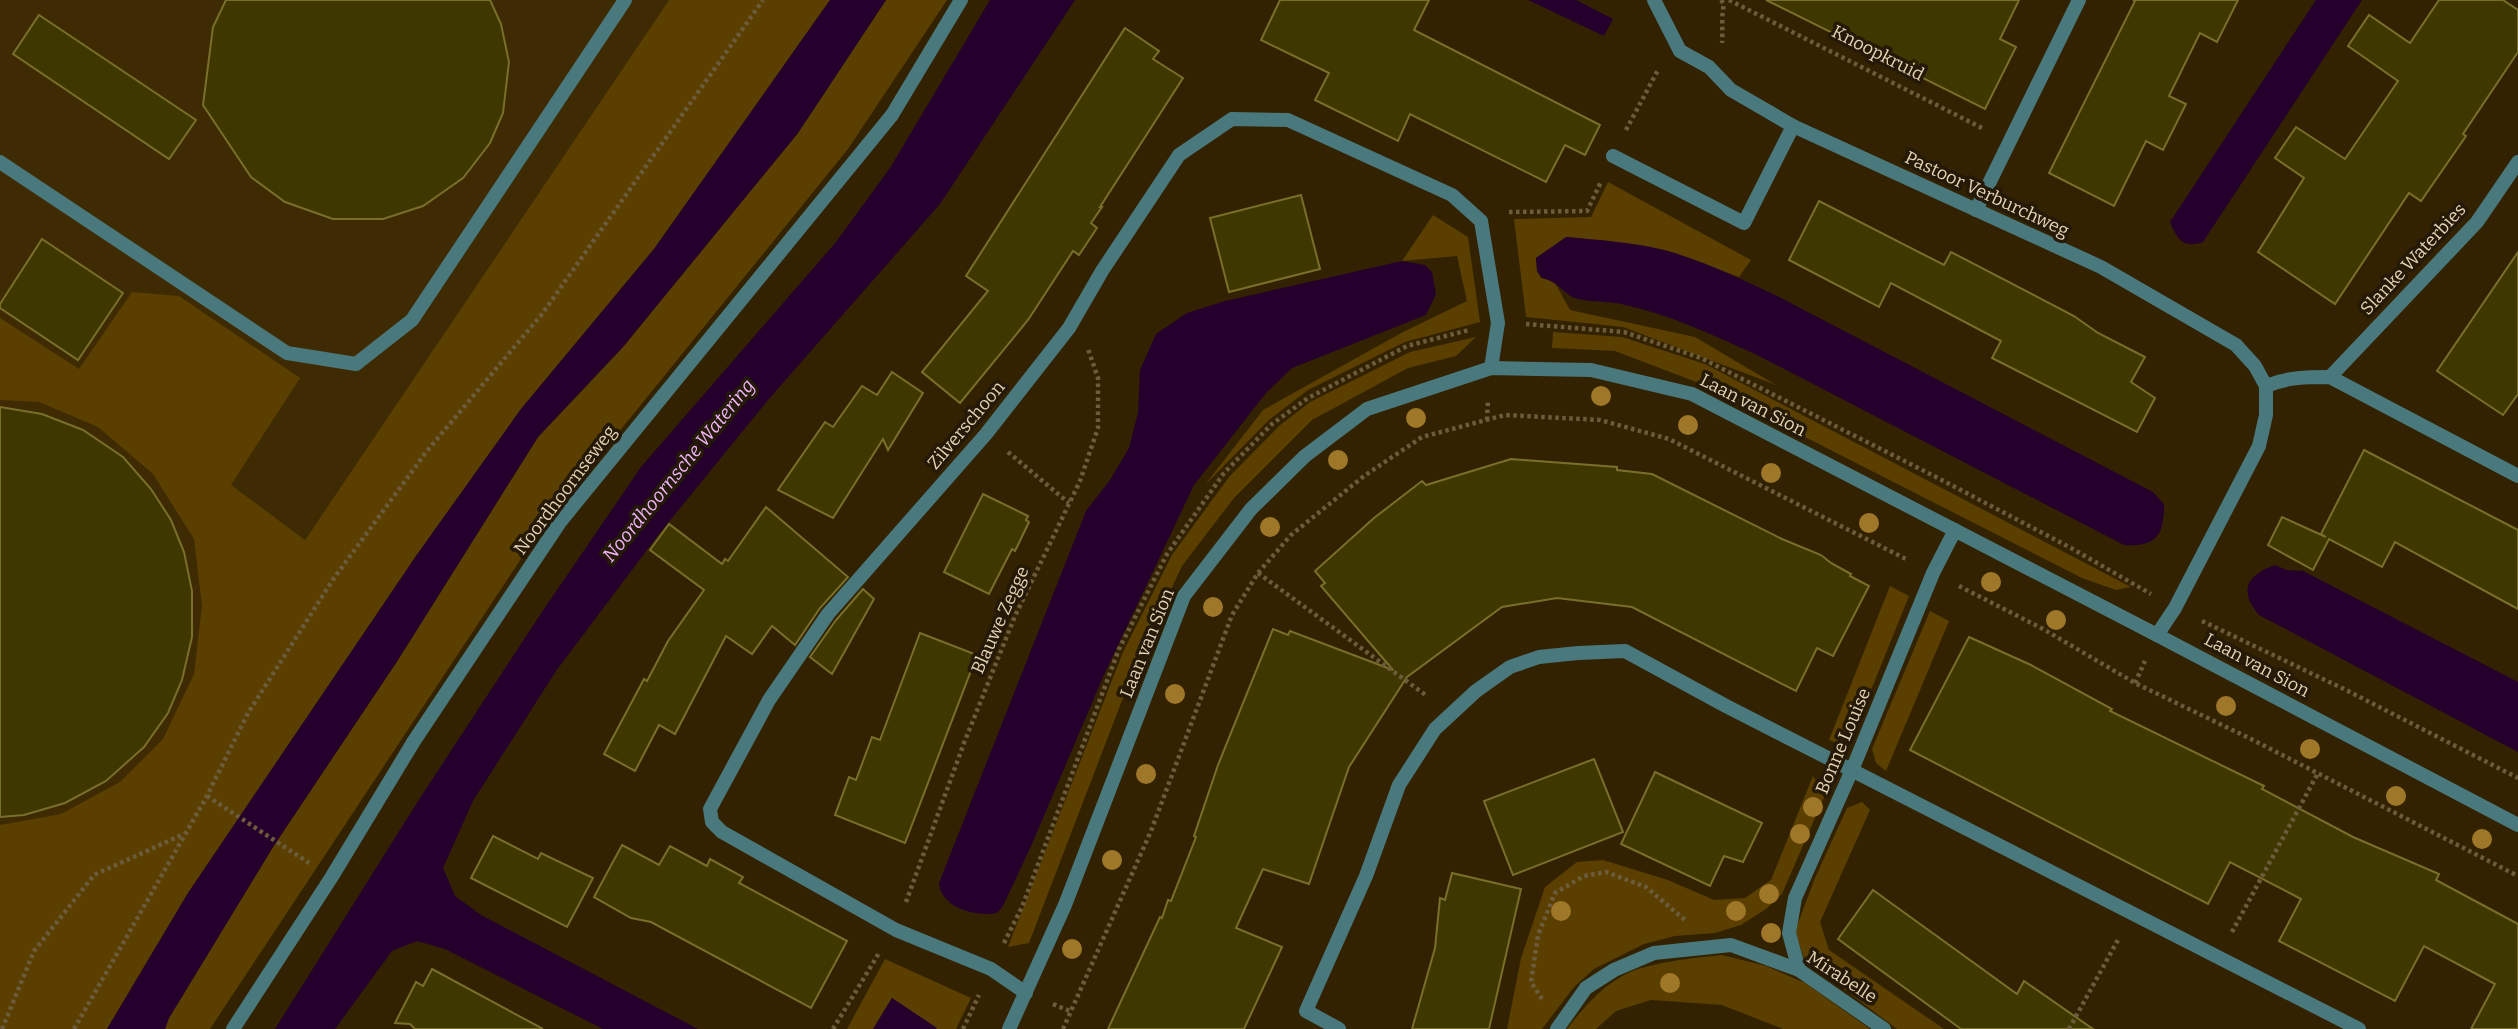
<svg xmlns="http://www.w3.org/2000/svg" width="2518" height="1029" font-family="Bitter,serif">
<rect width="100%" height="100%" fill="#322201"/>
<polygon fill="#3e2b03" points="0,0 669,0 149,771 0,859"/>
<g fill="#5a3f00">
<polygon points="669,0 830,0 654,249 521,409 416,556 188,893 107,1029 0,1029 0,825 61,814 120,782 163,739 194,674 202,606 194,539 153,474 98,427 39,402 0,400 0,318 79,369 132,292 179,296 300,378 231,485 305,540"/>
<polygon points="886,0 947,0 848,149 542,527 210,1029 165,1029 169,1018 273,847 398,660 538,437 623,347 798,133"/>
<polygon points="1608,182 1751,260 1739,277 1665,250 1567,237 1536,258 1537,271 1541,278 1554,281 1570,310 1695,337 1776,385 1623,327 1526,317 1514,219 1591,217"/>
<polygon points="1433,215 1468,237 1480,322 1405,342 1308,390 1269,420 1204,486 1263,410 1403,332 1467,301 1457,256 1402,261"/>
<polygon points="1553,332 1622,337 1705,364 2131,587 2116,590 2082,578 1699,383 1615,351 1552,348"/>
<polygon points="1476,337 1456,356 1408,368 1312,420 1234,498 1182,566 1136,664 1029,943 1008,947 1123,652 1172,555 1229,477 1279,426 1310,402 1410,352"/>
<polygon points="1890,586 1909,596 1853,735 1840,744 1829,740"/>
<polygon points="1930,611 1949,621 1886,771 1876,763 1872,749"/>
<polygon points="1813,776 1825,795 1782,894 1766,909 1741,925 1715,933 1675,936 1644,944 1594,969 1574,987 1542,1029 1507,1029 1521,958 1545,887 1577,862 1603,860 1668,880 1714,900 1745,898 1771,880"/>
<polygon points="1862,802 1870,810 1820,922 1829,950 1944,1029 1897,1029 1804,959 1795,931 1815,878 1847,808"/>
<path d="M 1722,955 L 1766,966 L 1805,983 L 1870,1029 L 1783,1029 L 1722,1005 L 1651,1000 L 1616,1011 L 1596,1029 L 1567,1029 C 1583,1008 1601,987 1626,974 C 1650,962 1695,958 1722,955 Z"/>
<polygon points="885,959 971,998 956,1029 936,1029 892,998 873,1029 847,1029"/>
</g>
<g fill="#26002d">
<polygon points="830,0 886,0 798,133 623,347 538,437 398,660 273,847 169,1018 165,1029 107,1029 188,893 416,556 521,409 654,249"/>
<polygon points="990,0 1075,0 940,204 768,400 659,534 556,671 473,801 443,868 455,896 481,915 698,1029 603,1029 445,949 417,941 392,951 335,1029 275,1029 420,798 544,609 641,467 836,242 890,168"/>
<polygon points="1528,0 1576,0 1613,19 1604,36"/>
<path d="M 2316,0 L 2362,0 L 2203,242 C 2183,249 2177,239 2170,222 Z"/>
<path d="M 1566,237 C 1599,240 1632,242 1664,250 C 1705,261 1743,280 1781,298 L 2153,492 L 2164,504 C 2164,535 2157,547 2124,545 L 1757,355 C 1713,335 1669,314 1621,304 C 1606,301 1592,302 1578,299 C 1564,296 1560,282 1542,278 L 1537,271 L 1536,258 Z"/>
<path d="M 1402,261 L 1425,265 L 1432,272 L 1436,294 L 1426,315 L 1292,368 L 1266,393 L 1194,485 L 1103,677 L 1032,844 L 1003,906 L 997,913 C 976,917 941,908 939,883 L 1086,511 L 1110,480 L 1129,448 L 1138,413 L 1140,370 L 1156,334 L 1187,313 L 1225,301 Z"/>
<path d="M 2275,565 L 2287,570 L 2303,571 L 2518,682 L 2518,752 L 2259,615 C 2238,590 2247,575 2275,565 Z"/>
<polygon points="892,998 937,1028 936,1029 873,1029"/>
</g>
<g fill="#3f3700" stroke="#796f2b" stroke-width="2">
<polygon points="226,0 490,0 501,24 509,62 503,113 490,143 463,178 423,206 383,219 333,219 285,202 251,177 203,105 213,27"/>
<polygon points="1280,0 1429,0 1414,30 1600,125 1585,155 1565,145 1546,182 1410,114 1398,141 1315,100 1329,73 1261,40"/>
<polygon points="1766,0 2019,0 2000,39 2016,47 1985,109"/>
<polygon points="2133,0 2238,0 2217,42 2200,33 2169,96 2186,104 2163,150 2146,141 2114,206 2049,173 2135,1"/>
<polygon points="2439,0 2503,0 2518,10 2518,52 2463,134 2466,136 2421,201 2409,193 2335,304 2258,252 2304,178 2275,158 2296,127 2345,159 2398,81 2348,46 2369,15 2410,43"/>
<polygon points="39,15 196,120 169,159 13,54"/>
<polygon points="1125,28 1159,51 1153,59 1183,78 1100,207 1102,207 1091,223 1097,228 1079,255 1073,251 1028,320 960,403 922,372 988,291 966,276"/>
<polygon points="1301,195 1320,269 1229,292 1210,218"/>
<polygon points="1819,201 1944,265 1951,252 2074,316 2098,333 2145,357 2131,382 2155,398 2137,432 1992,358 2001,341 1891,283 1879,307 1789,260"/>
<polygon points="42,239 123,293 78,360 0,308 0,304"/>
<polygon points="2518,252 2518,394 2503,415 2437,371"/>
<polygon points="892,372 923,393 888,450 883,439 833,518 778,490 825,422 833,427 862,386 877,395"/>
<polygon points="0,407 42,414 83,430 123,457 151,489 171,520 184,552 192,591 192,637 182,680 168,713 144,747 106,781 65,803 24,815 0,817"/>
<polygon points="2364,450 2518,530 2518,609 2395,542 2382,567 2329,539 2313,570 2268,545 2282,517 2326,537 2321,534"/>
<polygon points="1511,459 1617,467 1617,470 1652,474 1782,539 1821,555 1831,563 1851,574 1850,576 1869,586 1833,656 1817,648 1796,691 1632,607 1557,598 1502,607 1407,677 1349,767 1309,884 1263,869 1236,928 1282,947 1244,1029 1108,1029 1160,917 1162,918 1168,900 1171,901 1196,837 1194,836 1218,765 1273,629 1288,635 1290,631 1393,670 1321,586 1325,583 1315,571 1374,518 1422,481 1426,485"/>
<polygon points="983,494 1028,516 1026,520 1029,522 1015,551 1012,549 989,594 944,572"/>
<polygon points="766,507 848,577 820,608 795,645 772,626 752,654 726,636 675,734 659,725 635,771 604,754 644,679 647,681 668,641 704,590 650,550 669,524 722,564 725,559 728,561"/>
<polygon points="863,589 874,599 832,674 810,657 836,620"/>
<polygon points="920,633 977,655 905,843 835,815 849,777 856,780 872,737 880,740"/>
<polygon points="1969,637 2031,665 2112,709 2110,711 2264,786 2262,789 2353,837 2439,874 2436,880 2518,924 2518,1029 2471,1029 2495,984 2424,946 2395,1001 2279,941 2301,899 2230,862 2208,904 1910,750"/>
<polygon points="1594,759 1623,832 1513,875 1484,801"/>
<polygon points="1655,772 1762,823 1743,862 1724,856 1710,886 1621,844"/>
<polygon points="493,836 538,859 541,853 593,878 567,927 471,878"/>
<polygon points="622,845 659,865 670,846 707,866 710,859 743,877 739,883 847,941 811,1008 651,922 631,918 594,897"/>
<polygon points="1452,873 1521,889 1489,1029 1412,1029 1435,948 1440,898 1445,900"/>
<polygon points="1873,890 2017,994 2024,981 2093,1029 1961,1029 1838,939"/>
<polygon points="432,969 543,1029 415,1029 410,1024 395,1023 416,982 423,986"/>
</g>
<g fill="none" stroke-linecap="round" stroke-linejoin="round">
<g stroke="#6c5c3c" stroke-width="4.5" stroke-dasharray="3.5 3.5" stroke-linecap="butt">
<path d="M 1721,0 L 1724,4 C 1721,18 1723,29 1722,43"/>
<polyline points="1729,0 1984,129"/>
<polyline points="1626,130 1658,70"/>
<polyline points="1509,212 1587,211 1601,182"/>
<polyline points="1526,324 1624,332 1701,358 1936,477 2071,548 2151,594"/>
<polyline points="1487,420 1488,400"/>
<polyline points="1008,452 1069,503"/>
<polyline points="1258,573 1427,696"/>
<polyline points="1959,586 2043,629 2135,683 2251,739 2518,876"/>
<polyline points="2202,621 2346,690 2518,778"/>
<polyline points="2135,683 2145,661"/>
<polyline points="207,796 309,863"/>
<polyline points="906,902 964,743 1015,616 1080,481 1098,428 1098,378 1088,349"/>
<polyline points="2232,932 2318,773"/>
<polyline points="1004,943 1022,907 1119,649 1167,554 1224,473 1272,424 1308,398 1407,346 1469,330"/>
<polyline points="1542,999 1531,982 1538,935 1555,893 1584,876 1606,872 1646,887 1685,920"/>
<polyline points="1053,1004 1072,1012"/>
<polyline points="2,1029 34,951 94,875 184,834"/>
<polyline points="74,1029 207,796 248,713 334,578 427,451 542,314 763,0"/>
<polyline points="833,1029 879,953"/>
<polyline points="963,1029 979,995"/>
<polyline points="1063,1029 1151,831 1232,615 1258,573 1291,535 1364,476 1422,437 1505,415 1600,420 1669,439 1908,560"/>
<polyline points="2069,1029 2119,938"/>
</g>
<g stroke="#49797c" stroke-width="14">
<polyline points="1654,0 1680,51"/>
<polyline points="1613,156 1744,223 1793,126"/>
<polyline points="0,162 287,353 356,364 412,320 625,0"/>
<polyline points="1339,1029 1306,1011 1366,876 1399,785 1435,729 1476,691 1510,667 1539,657 1578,653 1625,651 1726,706 2359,1029"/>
</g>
<g stroke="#49797c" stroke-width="14">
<polyline points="1680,51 1709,67 1731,90 1793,126 2101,267 2236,345 2255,366 2266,386 2266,415 2259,446 2175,608 2157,635"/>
<polyline points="1976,210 2079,0"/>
<polyline points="2330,377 2477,222 2518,162"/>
<path d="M 2266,386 C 2288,377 2307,377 2330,377 L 2518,476"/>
<polyline points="1799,970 1789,933 1795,898 1852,770 1933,573 1955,530"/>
<polyline points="1026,993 991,969 896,930 722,832 712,822 710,809 769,700 828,614 986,434 1069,328 1102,271 1179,155 1232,119 1288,120 1452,195 1481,221 1498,323 1491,368"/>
<polyline points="233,1029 331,878 414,741 560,522 892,115 961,0"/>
<polyline points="1557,1029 1586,988 1614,970 1654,953 1731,945 1799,970 1884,1029"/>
</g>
<polyline stroke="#49797c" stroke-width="14" points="1009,1029 1065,905 1184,596 1251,509 1305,456 1367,409 1491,368 1591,370 1692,394 2157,635 2518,825"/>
</g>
<g fill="#9f7728">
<circle cx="1601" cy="396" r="10"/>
<circle cx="1416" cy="418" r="10"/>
<circle cx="1688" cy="425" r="10"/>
<circle cx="1338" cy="460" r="10"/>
<circle cx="1771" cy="473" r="10"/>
<circle cx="1869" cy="523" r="10"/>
<circle cx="1270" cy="527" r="10"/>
<circle cx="1991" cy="582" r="10"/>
<circle cx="1213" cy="607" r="10"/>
<circle cx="2056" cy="620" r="10"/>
<circle cx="1175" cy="694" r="10"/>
<circle cx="2226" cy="706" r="10"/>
<circle cx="2310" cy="749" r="10"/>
<circle cx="1146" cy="774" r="10"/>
<circle cx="2396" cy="796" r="10"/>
<circle cx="1813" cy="807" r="10"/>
<circle cx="1800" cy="834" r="10"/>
<circle cx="2482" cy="839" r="10"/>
<circle cx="1112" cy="860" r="10"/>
<circle cx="1769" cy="894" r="10"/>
<circle cx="1561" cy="911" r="10"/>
<circle cx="1736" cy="911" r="10"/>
<circle cx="1771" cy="933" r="10"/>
<circle cx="1072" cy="949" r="10"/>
<circle cx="1670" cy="983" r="10"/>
</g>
<g text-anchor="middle" stroke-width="7" stroke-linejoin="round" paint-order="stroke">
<g font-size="18" fill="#e5d3b5" stroke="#241a07">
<text transform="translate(1878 53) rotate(27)" y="6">Knoopkruid</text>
<text transform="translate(1987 194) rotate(25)" y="6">Pastoor Verburchweg</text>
<text transform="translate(2413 259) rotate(-47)" y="6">Slanke Waterbies</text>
<text transform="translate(1753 405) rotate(27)" y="6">Laan van Sion</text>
<text transform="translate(966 425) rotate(-50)" y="6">Zilverschoon</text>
<text transform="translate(565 490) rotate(-53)" y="6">Noordhoornseweg</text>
<text transform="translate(1000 620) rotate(-66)" y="6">Blauwe Zegge</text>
<text transform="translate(1147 643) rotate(-68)" y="6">Laan van Sion</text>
<text transform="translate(2257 665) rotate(28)" y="6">Laan van Sion</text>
<text transform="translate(1843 741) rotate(-67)" y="6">Bonne Louise</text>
<text transform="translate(1842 977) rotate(33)" y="6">Mirabelle</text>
</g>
<g font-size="19" font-style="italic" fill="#f0b4fc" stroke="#241a07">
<text transform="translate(678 470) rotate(-51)" y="7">Noordhoornsche Watering</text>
</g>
</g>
</svg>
